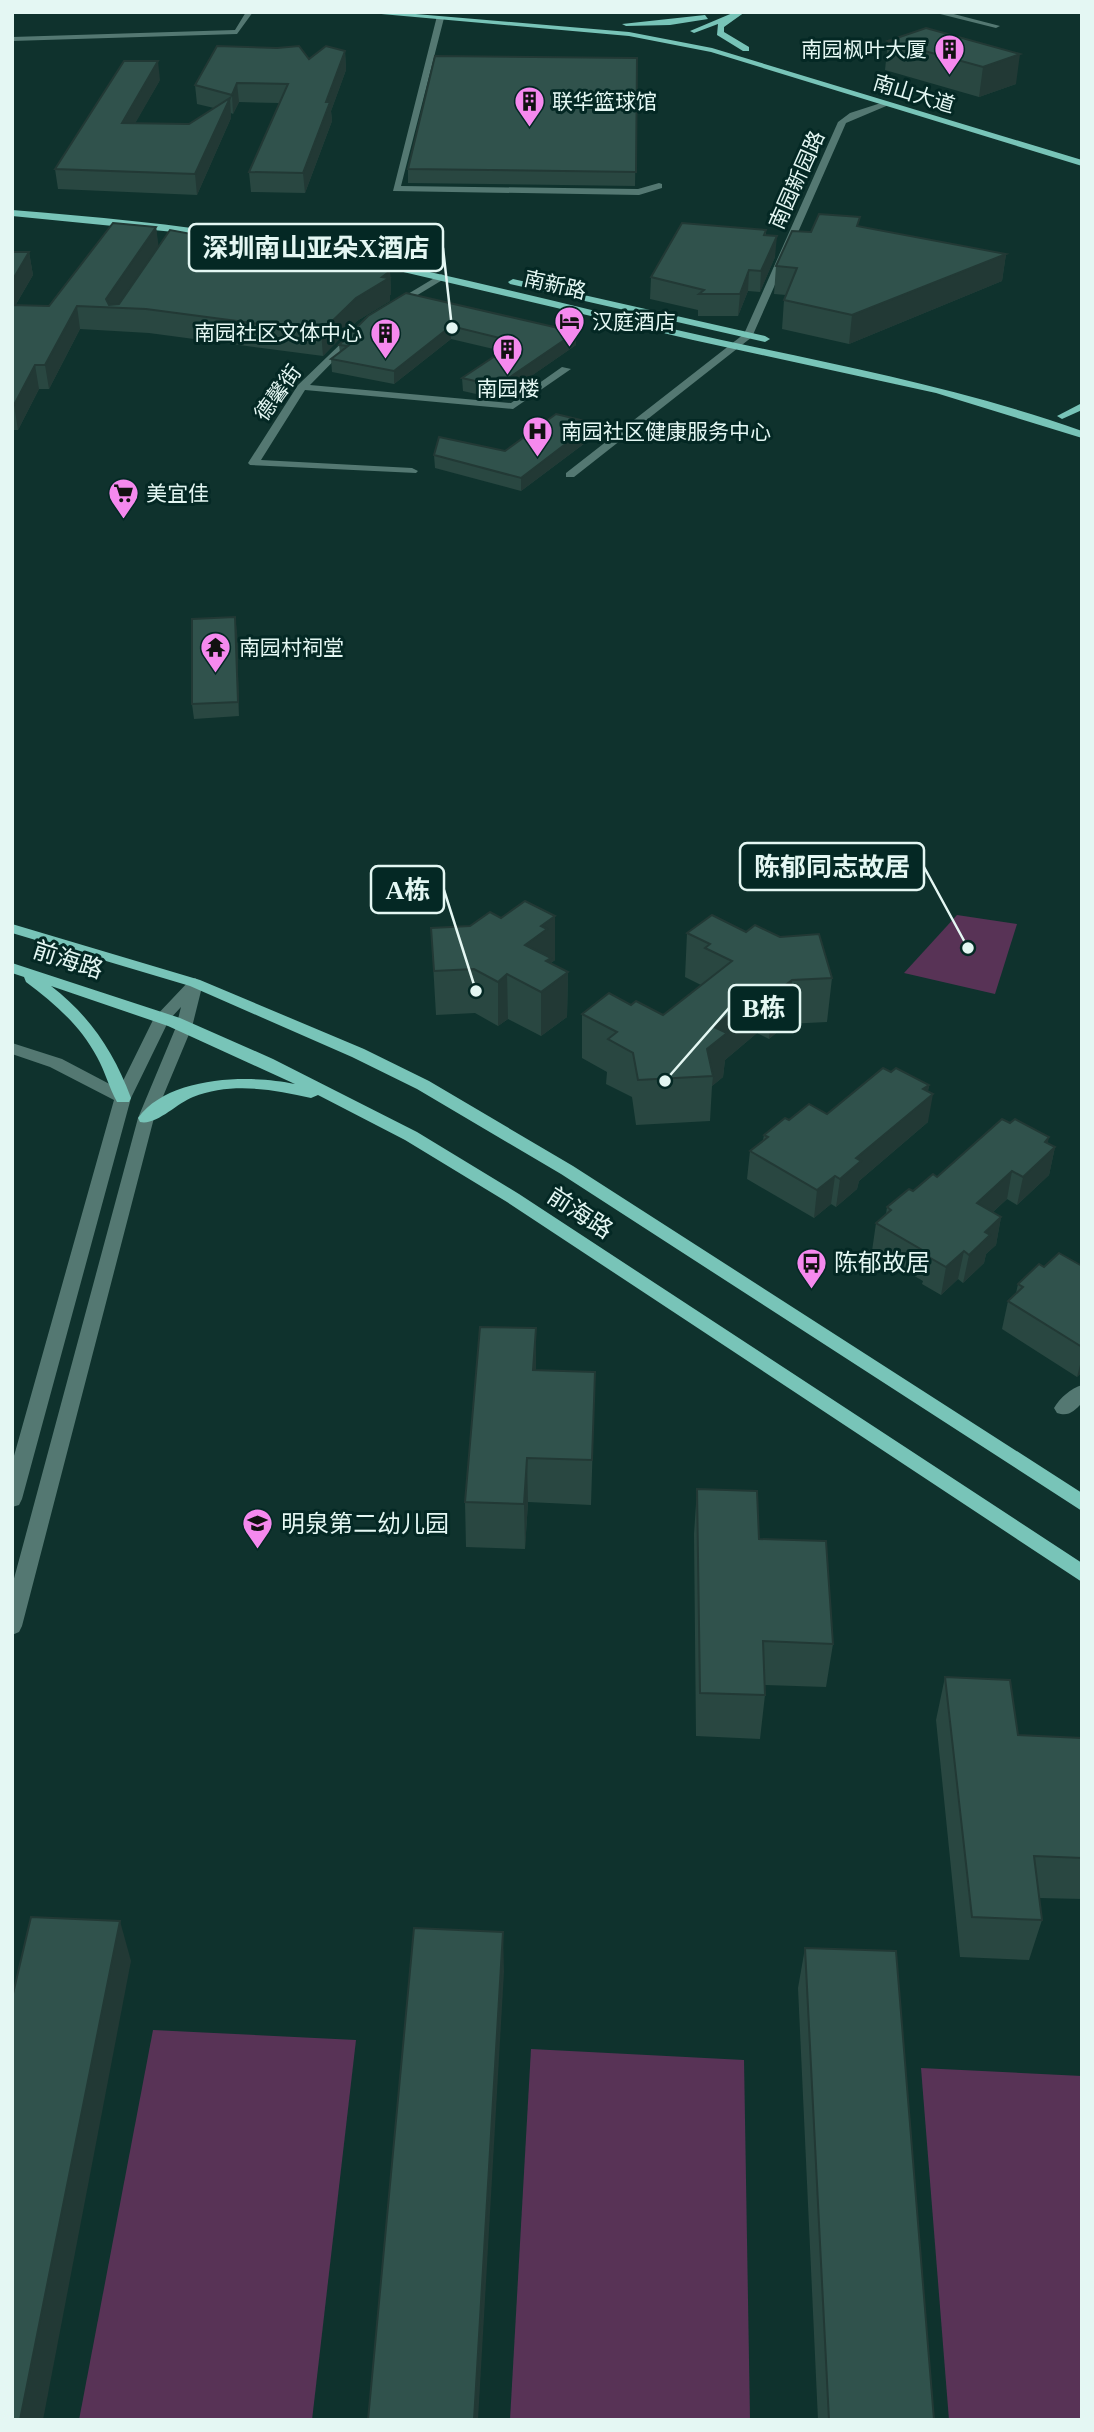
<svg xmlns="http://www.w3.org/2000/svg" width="1094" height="2432" font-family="'Times New Roman','Noto Sans SC',serif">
<rect width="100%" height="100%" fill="#0f322d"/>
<g fill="#583356">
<polygon points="957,915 1017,924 995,994 904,973"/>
<polygon points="153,2030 356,2040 312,2420 79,2420"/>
<polygon points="531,2049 744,2060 750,2420 510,2420"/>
<polygon points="921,2068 1082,2076 1082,2420 949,2420"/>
</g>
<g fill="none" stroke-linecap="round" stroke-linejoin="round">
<g fill="#547872" fill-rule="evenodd">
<polygon points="246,12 253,12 237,34 12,41 12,37 235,30"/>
<polygon points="932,12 946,12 1000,26 996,28"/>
<polygon points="437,16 444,18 401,186 638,189 659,183 662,184 662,188 639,195 393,191"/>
<polygon points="884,102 891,104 846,123 752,337 574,477 566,477 566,473 744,334 838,122 850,113"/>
<polygon points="441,274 444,275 444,279 396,308 388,306"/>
<polygon points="356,329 361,332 360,334 310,385 511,403 562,367 571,369 513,409 305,390 261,460 412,468 418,471 416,473 250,465 248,463 298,385"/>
<polygon points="195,978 203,983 192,1027 154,1118 22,1626 19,1632 12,1635 12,1586 138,1118 176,1027 181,1007 169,1020 131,1098 22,1499 19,1505 12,1507 12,1463 114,1100 50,1067 12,1054 12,1043 62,1059 119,1089 154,1018 190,980"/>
<path d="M 1082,1385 L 1082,1403 C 1074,1411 1069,1417 1057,1413 L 1054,1408 C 1060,1398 1071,1388 1082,1385 Z"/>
</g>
<g fill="#78c4b8" fill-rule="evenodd">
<polygon points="359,12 392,12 629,32 712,48 1082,160 1082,166 711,52 629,36"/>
<polygon points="735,12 745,12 724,27 724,32 749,47 749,51 743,51 717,35 718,24 694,33 690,31"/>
<polygon points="705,15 708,19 670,25 626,26 622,24"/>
<path d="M 12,210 C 102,217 191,226 280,241 C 413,265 545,300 677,330 C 813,361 950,384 1082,431 L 1082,438 L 936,393 L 693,340 L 365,263 L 204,235 L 12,216 Z"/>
<polygon points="513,279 765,336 770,339 765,342 510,284 508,282"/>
<polygon points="1082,403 1082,410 1062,419 1057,416"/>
<polygon points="12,924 200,980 364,1049 429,1081 573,1166 1082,1493 1082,1511 561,1174 417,1089 352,1057 190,986 12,933"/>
<path d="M 12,963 L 180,1018 L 273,1059 L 417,1132 L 519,1194 L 1082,1563 L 1082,1582 L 507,1202 L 405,1140 L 318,1095 L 311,1098 C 272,1089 231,1082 193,1097 C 177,1103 156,1126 140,1122 L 138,1118 C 168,1076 250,1074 295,1084 L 168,1026 L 51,986 C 90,1016 114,1052 131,1098 L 129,1102 L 117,1102 C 109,1088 105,1071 97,1057 C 80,1025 54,1003 26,982 L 24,977 L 12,973 Z"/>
</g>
</g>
<g fill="#294741">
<polygon points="926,28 1016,84 979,97 885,70 888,41"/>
<polygon points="345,51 346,70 331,111 332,121 305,193 251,192 249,172 279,103 239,102 233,114 231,113 231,118 197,195 58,189 55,169 160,80 135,123 189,124 214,108 197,104 195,85"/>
<polygon points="637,58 635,186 408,183 408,169"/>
<polygon points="156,227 158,247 390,271 391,294 390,295 390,301 357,321 323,356 149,333 80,329 49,389 39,389 18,430 12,430 12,252 29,252 33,275 15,306 49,306"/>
<polygon points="859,227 1006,254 1002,281 849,344 782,329 784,300 786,295 774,294 776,266 811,232"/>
<polygon points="766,230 766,235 775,257 760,292 748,291 738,316 698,316 698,310 650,299 651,277"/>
<polygon points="406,293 576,345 498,399 463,391 462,378 502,351 451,339 394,384 332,372 331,359 340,353 339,345"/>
<polygon points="593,437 521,491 435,468 434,455 505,451"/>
<polygon points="237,631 239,716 194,719 192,704"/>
<polygon points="431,929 555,960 551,963 568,972 567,1017 541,1036 508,1019 498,1026 475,1013 436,1015"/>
<polygon points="687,933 832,978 827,1022 787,1024 769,1039 757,1033 725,1060 723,1077 712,1086 710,1121 636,1125 632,1097 606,1084 607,1072 582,1058 582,1014 631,1005 663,1015 701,985 685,977"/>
<polygon points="891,1072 929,1085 928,1091 928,1122 859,1181 857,1189 836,1207 831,1204 814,1218 747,1179 750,1151 763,1140 764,1135 789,1120 827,1114"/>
<polygon points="1048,1143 1055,1147 1049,1175 1017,1205 1007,1199 993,1212 1001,1217 996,1245 986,1254 984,1263 963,1283 958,1279 941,1295 922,1284 923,1281 872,1251 876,1223 886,1214 887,1207 913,1191 937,1177"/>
<polygon points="1082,1266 1082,1372 1077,1377 1002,1329 1008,1301 1016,1293 1018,1284 1044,1267"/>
<polygon points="536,1328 536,1370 595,1372 591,1505 528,1502 525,1549 466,1547 465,1502"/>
<polygon points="697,1489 759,1539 833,1644 826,1687 765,1685 765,1695 760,1739 696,1736 694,1534"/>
<polygon points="945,1677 1018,1735 1082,1738 1082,1899 1039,1898 1042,1920 1029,1960 960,1957 936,1720"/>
<polygon points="805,1948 934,2420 818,2420 798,1988"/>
</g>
<g fill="#223935">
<polygon points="345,51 346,70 331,111 332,121 305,193 303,173 326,102"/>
<polygon points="1020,54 1016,84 979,97 983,67"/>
<polygon points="158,61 160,80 124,143 122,123"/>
<polygon points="237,83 239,102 233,114 232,95"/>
<polygon points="230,98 231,118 197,195 195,174"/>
<polygon points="156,227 159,249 119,308 107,307 106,299"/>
<polygon points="777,236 775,257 760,292 761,271"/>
<polygon points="29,252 33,275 12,311 12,281"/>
<polygon points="1006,254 1002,281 849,344 852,315"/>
<polygon points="749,270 748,291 738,316 740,294"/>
<polygon points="390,271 391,294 390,295 390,301 357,321 323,356 321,332 356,298"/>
<polygon points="77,306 80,329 49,389 45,365"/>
<polygon points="451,326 451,339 394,384 394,371"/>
<polygon points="576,332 576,345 498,399 497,386"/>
<polygon points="35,365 39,389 18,430 14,405"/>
<polygon points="593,423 593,437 521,491 521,478"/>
<polygon points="235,617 237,631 239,716 238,702"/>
<polygon points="555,916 555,960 551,963 568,972 567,1017 541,1036 541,992 525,945 541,926"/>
<polygon points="507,974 508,1019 498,1026 498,982"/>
<polygon points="792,980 787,1024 769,1039 773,995"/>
<polygon points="761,989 757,1033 725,1060 723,1077 712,1086 713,1076 707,1049 714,1027"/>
<polygon points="929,1085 926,1100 933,1094 928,1122 859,1181 857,1189 836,1207 840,1179 856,1158 923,1089"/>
<polygon points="1049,1137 1045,1156 1055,1147 1049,1175 1017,1205 1023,1177 1045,1142"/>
<polygon points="1012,1171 1007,1199 972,1231 977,1203"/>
<polygon points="835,1176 831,1204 814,1218 817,1190"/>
<polygon points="1001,1217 996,1245 986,1254 984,1263 963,1283 969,1255 985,1232"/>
<polygon points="964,1251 958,1279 941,1295 946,1267"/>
<polygon points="536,1328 536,1373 533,1370"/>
<polygon points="1082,1357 1082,1372 1077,1377"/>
<polygon points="527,1458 528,1502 525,1549 524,1504"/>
<polygon points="120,1921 131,1961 43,2420 20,2420"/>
<polygon points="503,1932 504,1972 478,2420 474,2420"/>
</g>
<g fill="#30524c" stroke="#223935" stroke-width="2">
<polygon points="926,28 1020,54 983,67 888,41"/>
<polygon points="217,46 277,48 299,46 309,59 326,46 345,51 326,102 330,102 303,173 249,172 288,84 237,83 232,95 195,85"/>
<polygon points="435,56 637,58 636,172 408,169"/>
<polygon points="124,61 158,61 122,123 189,124 230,98 195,174 55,169"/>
<polygon points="819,214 860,217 857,226 1006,254 852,315 784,300 797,268 776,266 792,231 811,232"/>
<polygon points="113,223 156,227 106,299 109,305 119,304 170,230 390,271 382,277 389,278 356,298 321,332 146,309 77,306 45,365 35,365 14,405 12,405 12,305 49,306"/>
<polygon points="682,223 766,230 764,235 777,236 761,271 749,270 740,294 699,294 704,290 651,277"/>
<polygon points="12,252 29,252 12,281"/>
<polygon points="406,293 576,332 497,386 462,378 516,342 451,326 394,371 331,359 348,346 339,345 368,316"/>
<polygon points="556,414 593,423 521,478 434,455 439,437 505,451"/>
<polygon points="235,617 238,702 192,704 192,619"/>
<polygon points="525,901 555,916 541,926 547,929 525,945 551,958 546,961 568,972 541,992 507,974 498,982 474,969 434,971 431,928 470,926 490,912 501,918"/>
<polygon points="712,915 746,932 755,925 780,937 819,934 832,978 792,980 773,995 761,989 714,1027 727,1033 707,1049 713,1076 638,1080 633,1053 608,1039 617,1032 582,1014 609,993 631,1005 636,1001 663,1015 732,961 705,948 710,944 687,933"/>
<polygon points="883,1068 891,1072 896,1068 929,1085 923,1089 933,1094 856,1158 861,1161 840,1179 835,1176 817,1190 750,1151 768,1137 764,1135 785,1118 789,1120 809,1104 827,1114"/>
<polygon points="1002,1119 1010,1123 1015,1119 1049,1137 1045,1142 1055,1147 1023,1177 1012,1171 977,1203 1001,1217 985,1232 990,1235 969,1255 964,1251 946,1267 927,1256 929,1254 876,1223 891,1210 887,1207 909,1189 913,1191 933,1174 937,1177"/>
<polygon points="1059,1253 1082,1266 1082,1347 1008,1301 1023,1287 1018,1284 1039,1264 1044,1267"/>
<polygon points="480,1327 536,1328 533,1370 595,1372 592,1460 527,1458 524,1504 465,1502"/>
<polygon points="697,1489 757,1491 759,1539 826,1541 833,1644 763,1641 765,1695 700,1693"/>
<polygon points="945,1677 1010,1680 1018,1735 1082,1738 1082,1858 1034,1856 1042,1920 972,1917"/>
<polygon points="31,1917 120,1921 20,2420 12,2420 12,1998"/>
<polygon points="414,1928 503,1932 474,2420 368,2420"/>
<polygon points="805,1948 896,1951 934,2420 829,2420"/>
</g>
<defs>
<symbol id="building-pin" viewBox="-11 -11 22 30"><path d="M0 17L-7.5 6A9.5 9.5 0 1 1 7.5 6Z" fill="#f589ee" stroke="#042824"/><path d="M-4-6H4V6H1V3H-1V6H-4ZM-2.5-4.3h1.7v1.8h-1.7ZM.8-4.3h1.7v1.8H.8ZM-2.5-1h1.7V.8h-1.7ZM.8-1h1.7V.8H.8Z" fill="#111"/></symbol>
<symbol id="hotel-pin" viewBox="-11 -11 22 30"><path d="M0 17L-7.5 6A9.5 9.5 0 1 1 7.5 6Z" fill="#f589ee" stroke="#042824"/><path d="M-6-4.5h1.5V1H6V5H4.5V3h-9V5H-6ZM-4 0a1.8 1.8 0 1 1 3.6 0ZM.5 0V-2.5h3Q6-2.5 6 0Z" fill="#111"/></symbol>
<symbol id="hospital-pin" viewBox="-11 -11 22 30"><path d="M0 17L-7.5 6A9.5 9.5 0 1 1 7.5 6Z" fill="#f589ee" stroke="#042824"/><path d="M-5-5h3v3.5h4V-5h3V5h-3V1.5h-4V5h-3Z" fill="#111"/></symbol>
<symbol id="supermarket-pin" viewBox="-11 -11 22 30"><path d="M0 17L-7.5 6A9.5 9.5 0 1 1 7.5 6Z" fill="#f589ee" stroke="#042824"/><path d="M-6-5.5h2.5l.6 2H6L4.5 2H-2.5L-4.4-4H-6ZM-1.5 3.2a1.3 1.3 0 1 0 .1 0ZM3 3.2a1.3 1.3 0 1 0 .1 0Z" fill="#111"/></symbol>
<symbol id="temple-pin" viewBox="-11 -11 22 30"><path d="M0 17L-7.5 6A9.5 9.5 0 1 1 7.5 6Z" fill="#f589ee" stroke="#042824"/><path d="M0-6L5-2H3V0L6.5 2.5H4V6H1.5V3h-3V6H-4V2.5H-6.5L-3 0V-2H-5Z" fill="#111"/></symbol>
<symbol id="bus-pin" viewBox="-11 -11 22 30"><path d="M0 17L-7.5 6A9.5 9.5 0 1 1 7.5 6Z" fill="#f589ee" stroke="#042824"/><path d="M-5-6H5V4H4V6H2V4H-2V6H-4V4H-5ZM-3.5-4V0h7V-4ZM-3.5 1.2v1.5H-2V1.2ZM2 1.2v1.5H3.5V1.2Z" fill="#111"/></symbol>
<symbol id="school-pin" viewBox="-11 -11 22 30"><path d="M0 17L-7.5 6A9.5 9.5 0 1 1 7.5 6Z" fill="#f589ee" stroke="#042824"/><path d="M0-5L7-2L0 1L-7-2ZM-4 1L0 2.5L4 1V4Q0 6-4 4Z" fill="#111"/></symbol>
</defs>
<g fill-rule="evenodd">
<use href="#building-pin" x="932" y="32" width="35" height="47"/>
<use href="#building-pin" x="512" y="84" width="35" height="47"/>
<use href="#hotel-pin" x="552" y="304" width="35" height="47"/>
<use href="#building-pin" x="368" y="316" width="35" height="47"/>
<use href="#building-pin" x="490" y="332" width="35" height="47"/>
<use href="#hospital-pin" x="520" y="414" width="35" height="47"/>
<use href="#supermarket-pin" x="106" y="476" width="35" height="47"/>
<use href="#temple-pin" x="198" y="630" width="35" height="47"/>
<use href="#bus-pin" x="794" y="1246" width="35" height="47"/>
<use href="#school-pin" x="240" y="1506" width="35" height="47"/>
</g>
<g text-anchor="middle" stroke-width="6" stroke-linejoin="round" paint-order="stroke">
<g font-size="21" fill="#e4f7f3" stroke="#042824" text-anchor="start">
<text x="927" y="57" text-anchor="end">南园枫叶大厦</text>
<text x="552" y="109">联华篮球馆</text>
<text x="592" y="329">汉庭酒店</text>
<text x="362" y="340" text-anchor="end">南园社区文体中心</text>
<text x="508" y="396" text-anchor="middle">南园楼</text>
<text x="561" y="439">南园社区健康服务中心</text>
<text x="146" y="501">美宜佳</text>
<text x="239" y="655">南园村祠堂</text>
</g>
<g font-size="21" fill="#e4f7f3" stroke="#042824">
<text transform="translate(914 94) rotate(17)" y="7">南山大道</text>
<text transform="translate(797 180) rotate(-66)" y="7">南园新园路</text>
<text transform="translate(555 285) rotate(13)" y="7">南新路</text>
<text transform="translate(278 393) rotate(-54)" y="7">德馨街</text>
</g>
<g font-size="24" fill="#e4f7f3" stroke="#042824">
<text transform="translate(68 960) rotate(18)" y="8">前海路</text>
<text transform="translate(580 1213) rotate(33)" y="8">前海路</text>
</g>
<g font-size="24" fill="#e4f7f3" stroke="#042824" text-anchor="start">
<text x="834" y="1271">陈郁故居</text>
<text x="281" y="1532">明泉第二幼儿园</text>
</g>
</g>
<path fill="none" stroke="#e4f7f3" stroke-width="2.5" d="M452 328L443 248M968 948L924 867M476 991L444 890M665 1081L729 1008"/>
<g fill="#e4f7f3" stroke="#042824" stroke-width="2.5">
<circle cx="452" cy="328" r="7"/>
<circle cx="968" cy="948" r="7"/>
<circle cx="476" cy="991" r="7"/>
<circle cx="665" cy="1081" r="7"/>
</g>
<g fill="#042824" stroke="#e4f7f3" stroke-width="2.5">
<rect x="189" y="224" width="254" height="47" rx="7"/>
<rect x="740" y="843" width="184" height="47" rx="7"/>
<rect x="371" y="866" width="73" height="47" rx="7"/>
<rect x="729" y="985" width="71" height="47" rx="7"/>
</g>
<g font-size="26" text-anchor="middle" font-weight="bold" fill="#e4f7f3">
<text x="316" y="257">深圳南山亚朵X酒店</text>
<text x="832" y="876">陈郁同志故居</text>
<text x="408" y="899">A栋</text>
<text x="764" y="1017">B栋</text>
</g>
<rect width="1094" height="2432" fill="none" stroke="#e4f7f3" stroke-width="28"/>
</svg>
